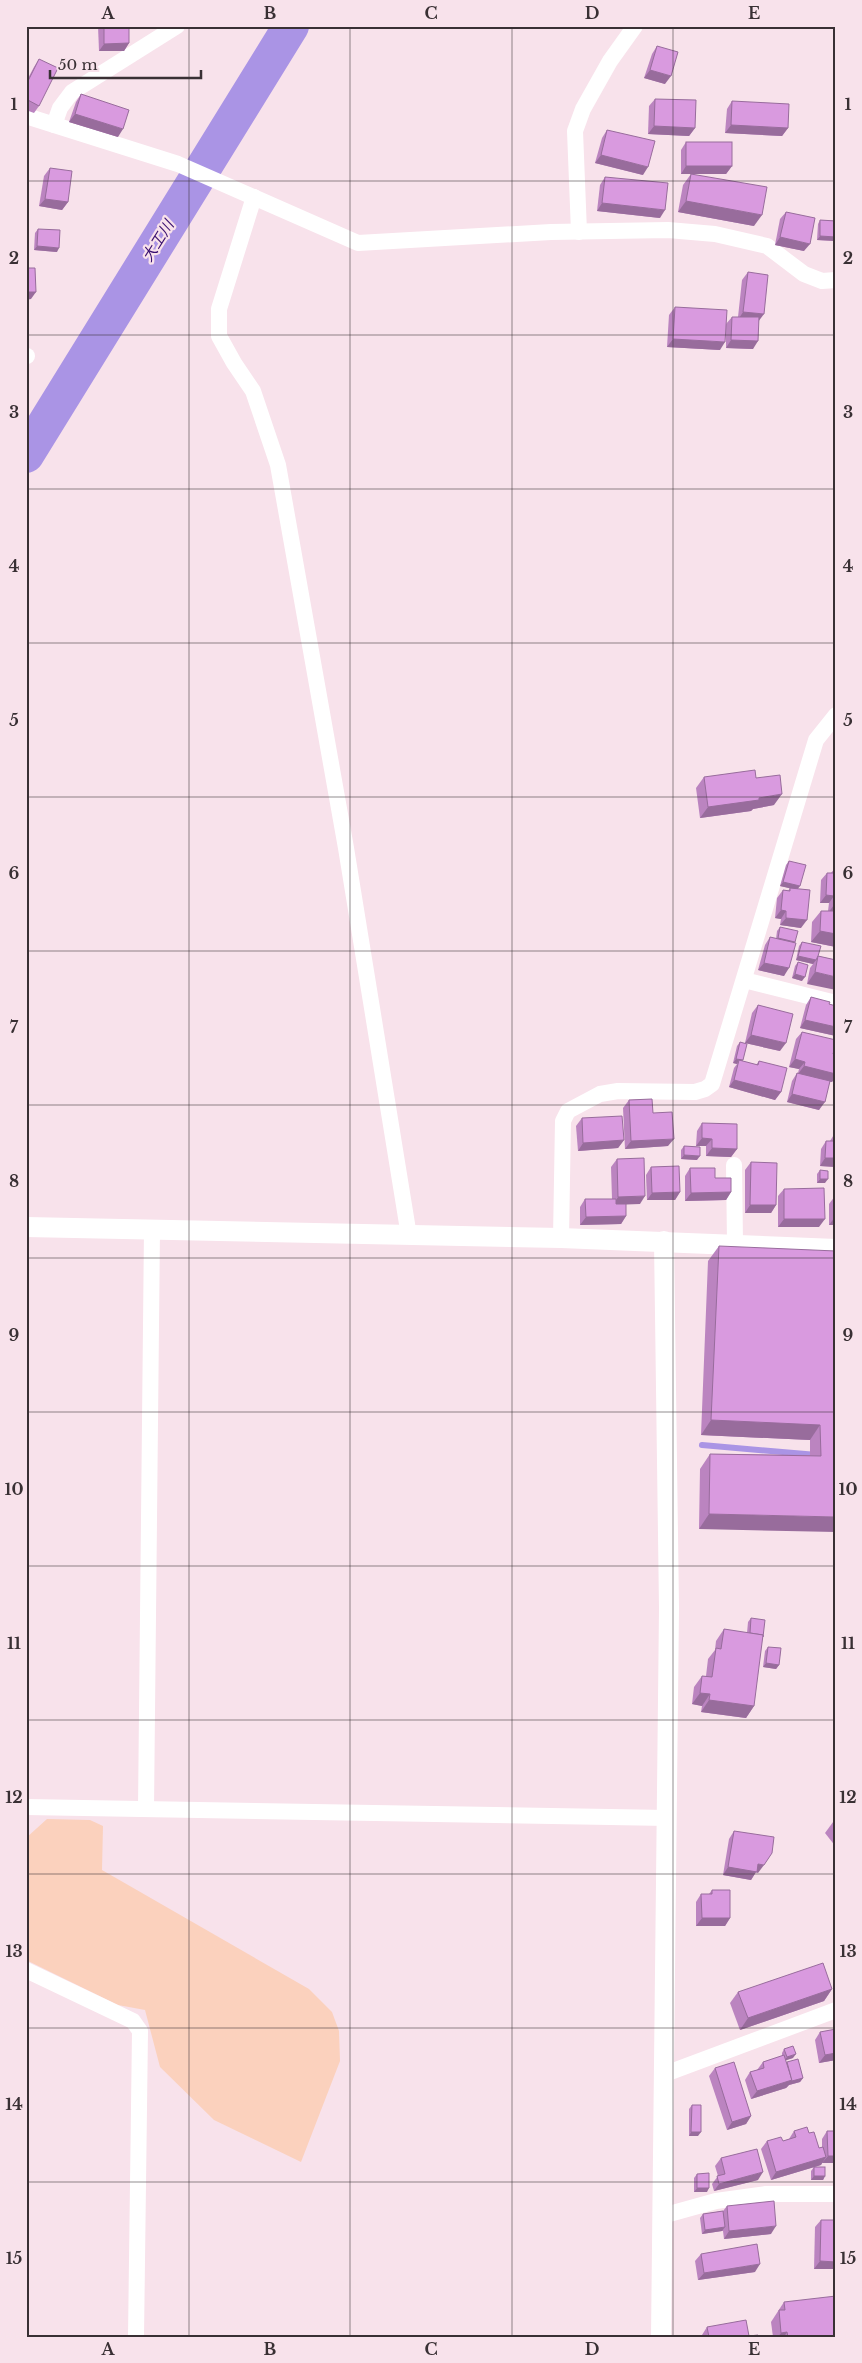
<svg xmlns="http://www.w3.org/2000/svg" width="862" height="2363" font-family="'Libre Baskerville','Noto Sans JP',serif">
<rect width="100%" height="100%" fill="#f8e2eb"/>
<polygon fill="#fbd1bd" points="47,1819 90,1820 103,1826 102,1870 309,1989 332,2012 339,2031 340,2061 301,2162 214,2120 160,2067 145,2010 118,2005 26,1960 26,1838"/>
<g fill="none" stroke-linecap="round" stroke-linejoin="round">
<polyline stroke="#aa94e5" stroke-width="6" points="702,1445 817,1455"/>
<polyline stroke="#aa94e5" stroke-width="36" points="26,455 291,26"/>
<g stroke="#fff" stroke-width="16">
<polyline points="26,116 178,164 358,243 551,232 668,230 715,234 767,246 804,274 822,281 836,280"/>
<polyline points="54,125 60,108 72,92 177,26"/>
<polyline points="254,197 219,309 219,336 234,363 253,391 278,465 346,848 409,1236"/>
<polyline points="579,232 575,131 583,109 610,61 635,26"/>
<polyline points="26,356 27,356"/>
<polyline points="744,980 836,1003"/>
<polyline points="734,1165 735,1243"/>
<polyline points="561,1238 563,1121 568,1111 600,1094 618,1091 695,1092 705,1089 712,1084 816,740 836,715"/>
<polyline points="26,1807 668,1818"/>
<polyline points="146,1809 152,1229"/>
<polyline points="26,1970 133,2021 140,2031 136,2337"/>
<polyline points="665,2074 836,2010"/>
<polyline points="662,2216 716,2201 766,2194 836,2194"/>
</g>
<g stroke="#fff" stroke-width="20">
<polyline points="26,1227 561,1238 836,1249"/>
<polyline points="661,2337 669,1608 664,1241"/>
</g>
</g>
<g fill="#bb84c0">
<polygon points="98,26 129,26 129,43 124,51 99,51"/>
<polygon points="657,46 665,84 644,78 652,54"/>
<polygon points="39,59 39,106 34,113 26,110 26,82 34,67"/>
<polygon points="81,94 118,137 69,122 76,102"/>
<polygon points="655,99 695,128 689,136 648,134 649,106"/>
<polygon points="732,101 788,128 782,136 725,133 727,109"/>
<polygon points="607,130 643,175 595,163 602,138"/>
<polygon points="686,142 732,166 726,174 693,174 754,226 678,212 683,185 691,174 681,174 681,150"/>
<polygon points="50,168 68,202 62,210 39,206 44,176"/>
<polygon points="605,177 660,218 597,211 600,185"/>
<polygon points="786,212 804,251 775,245 780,219"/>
<polygon points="820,220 836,221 836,241 817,240 818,224"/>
<polygon points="38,229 57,252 34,250 35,233"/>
<polygon points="748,272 759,321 753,349 726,348 726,324 732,317 738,317 742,280"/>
<polygon points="675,307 720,350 667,347 669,315"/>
<polygon points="704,777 756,778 774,805 753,809 751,811 700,818 696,788"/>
<polygon points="789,861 798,889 801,928 780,925 781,919 775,918 777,898 783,890 788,891 790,888 780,886 786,865"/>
<polygon points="836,867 836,947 811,942 812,922 821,911 828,911 829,903 820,903 821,880 827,873 831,873"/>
<polygon points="780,927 794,943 784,976 758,970 765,945 770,937 776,939 777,931"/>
<polygon points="802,942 818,956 836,960 807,984 810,968 813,964 796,960 799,946"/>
<polygon points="798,962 802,981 792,978 795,966"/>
<polygon points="811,997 829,1004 836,1006 836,1036 800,1028 806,1005"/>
<polygon points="758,1005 780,1051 745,1043 752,1013"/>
<polygon points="802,1032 833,1054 836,1055 836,1076 832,1082 830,1082 819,1110 787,1102 792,1081 797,1073 798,1073 799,1069 789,1067 796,1039"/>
<polygon points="740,1042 742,1061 756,1065 759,1061 781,1092 775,1100 729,1087 734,1068 737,1064 733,1063 737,1046"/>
<polygon points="629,1100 653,1113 668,1146 625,1149 623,1108"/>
<polygon points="582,1118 624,1140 618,1148 578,1151 576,1126"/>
<polygon points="702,1123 737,1149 731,1157 706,1156 706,1146 696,1146 697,1131"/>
<polygon points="835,1133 836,1167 820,1166 821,1149 826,1141 830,1141"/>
<polygon points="684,1146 697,1160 681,1159 681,1150"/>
<polygon points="617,1159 640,1204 621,1204 626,1216 621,1224 580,1225 580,1207 585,1199 612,1199 611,1167"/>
<polygon points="751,1162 776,1205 771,1213 745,1213 745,1170"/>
<polygon points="651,1167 680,1192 675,1200 647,1200 646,1175"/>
<polygon points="690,1168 715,1178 731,1192 726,1200 685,1201 685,1176"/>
<polygon points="820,1170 825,1183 817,1183 817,1174"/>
<polygon points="784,1189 819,1227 778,1227 778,1196"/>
<polygon points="835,1196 836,1225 829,1225 829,1204"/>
<polygon points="719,1246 835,1441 835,1456 699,1529 700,1469 710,1454 810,1455 810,1440 701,1435 708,1261"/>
<polygon points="751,1618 754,1706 746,1718 701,1712 702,1706 692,1704 694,1687 702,1676 706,1676 708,1659 715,1650 716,1641 724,1629 747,1633 748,1622"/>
<polygon points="768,1647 779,1665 776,1669 763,1667 765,1651"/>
<polygon points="836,1818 836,1847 825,1833"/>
<polygon points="734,1831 758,1873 756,1872 751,1880 723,1875 729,1839"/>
<polygon points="712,1890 730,1918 725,1926 696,1926 696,1902 701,1894 709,1894"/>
<polygon points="832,1989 824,2001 740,2030 730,2003 738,1992"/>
<polygon points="820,2032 836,2060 819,2063 815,2040"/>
<polygon points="784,2049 793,2058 785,2060 786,2063 803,2078 800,2082 789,2085 786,2088 751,2099 745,2080 750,2072 757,2070 763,2062 782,2056 782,2053"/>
<polygon points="715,2068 751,2116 746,2124 727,2130 709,2076"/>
<polygon points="692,2105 698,2136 689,2136 689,2109"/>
<polygon points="794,2131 809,2133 819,2148 822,2147 822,2139 827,2131 836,2163 822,2163 822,2162 821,2165 771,2180 761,2149 767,2141 783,2141 789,2139"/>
<polygon points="721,2158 758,2180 714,2191 712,2184 718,2176 715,2166"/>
<polygon points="814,2167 825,2176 823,2180 811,2180 811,2171"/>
<polygon points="697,2174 707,2192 694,2192 694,2178"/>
<polygon points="727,2206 771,2234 724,2239 723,2231 722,2231 702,2234 700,2218 703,2214 723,2211"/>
<polygon points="821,2220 836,2269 814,2269 815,2227"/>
<polygon points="701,2254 755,2272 698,2280 695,2261"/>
<polygon points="784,2302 836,2337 773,2337 771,2322"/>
<polygon points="707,2327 749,2336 759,2337 702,2337 702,2335"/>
</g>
<g fill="#986c9c">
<polygon points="129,43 124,51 99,51 104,44"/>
<polygon points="650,70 671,76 665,84 644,78"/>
<polygon points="75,114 123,129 118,137 69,122"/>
<polygon points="731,125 788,128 782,136 725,133"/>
<polygon points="654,126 695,128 689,136 648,134"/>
<polygon points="601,155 648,167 643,175 595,163"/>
<polygon points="686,166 732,166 726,174 681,174"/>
<polygon points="45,199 68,202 62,210 39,206"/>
<polygon points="686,201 762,215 754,226 678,212"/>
<polygon points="602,203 665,210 660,218 597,211"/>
<polygon points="820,236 836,237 836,241 817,240"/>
<polygon points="780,237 810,244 804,251 775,245"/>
<polygon points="37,246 59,248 57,252 34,250"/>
<polygon points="26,292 36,292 31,299 26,300"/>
<polygon points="743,312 764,314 758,322 738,320"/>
<polygon points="673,339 725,342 720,350 667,347"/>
<polygon points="731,340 758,341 753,349 726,348"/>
<polygon points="782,794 774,805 753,809 751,811 700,818 708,807"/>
<polygon points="783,882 800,886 797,890 780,886"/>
<polygon points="826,895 834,896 829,903 820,903"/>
<polygon points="834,905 836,905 836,913 828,913"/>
<polygon points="781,910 786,911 781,919 775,918"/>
<polygon points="786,918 807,920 801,928 780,925"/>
<polygon points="820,931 836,934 836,947 811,942"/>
<polygon points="778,938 795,942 792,946 775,942"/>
<polygon points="798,956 816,960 813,964 796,960"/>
<polygon points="764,963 789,968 784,976 758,970"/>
<polygon points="815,972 836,977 836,990 807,984"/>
<polygon points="795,974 805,977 802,981 792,978"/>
<polygon points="805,1020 836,1027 836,1036 800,1028"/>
<polygon points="751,1035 786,1043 780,1051 745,1043"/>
<polygon points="736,1059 743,1060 740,1064 739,1060 737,1064 733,1063"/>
<polygon points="795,1059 805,1062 799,1069 789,1067"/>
<polygon points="804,1066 836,1074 836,1076 832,1082 798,1074"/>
<polygon points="734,1080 781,1092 775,1100 729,1087"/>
<polygon points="792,1094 825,1102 819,1110 787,1102"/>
<polygon points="702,1138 712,1139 706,1146 696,1146"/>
<polygon points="674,1139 668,1146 625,1149 631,1141"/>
<polygon points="624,1140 618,1148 578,1151 583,1143"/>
<polygon points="712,1148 737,1149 731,1157 706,1156"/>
<polygon points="684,1155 700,1156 697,1160 681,1159"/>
<polygon points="825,1158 836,1158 836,1167 820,1166"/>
<polygon points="820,1179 828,1179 825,1183 817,1183"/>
<polygon points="680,1192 675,1200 647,1200 652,1193"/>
<polygon points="731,1192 726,1200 685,1201 691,1193"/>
<polygon points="645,1196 640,1204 613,1205 618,1197"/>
<polygon points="750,1205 776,1205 771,1213 745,1213"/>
<polygon points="626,1216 621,1224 580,1225 586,1217"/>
<polygon points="835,1217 836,1217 836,1225 829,1225"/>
<polygon points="784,1219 825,1219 819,1227 778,1227"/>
<polygon points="711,1420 820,1425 810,1440 701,1435"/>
<polygon points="709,1514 836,1517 836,1532 699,1529"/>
<polygon points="766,1663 779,1665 776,1669 763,1667"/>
<polygon points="700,1693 710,1694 702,1706 692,1704"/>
<polygon points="709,1700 754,1706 746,1718 701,1712"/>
<polygon points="758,1864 764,1865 758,1873 756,1872 751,1880 723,1875 728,1867"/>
<polygon points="702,1918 730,1918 725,1926 696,1926"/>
<polygon points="832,1989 824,2001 740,2030 748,2018"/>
<polygon points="836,2053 836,2060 819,2063 825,2055"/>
<polygon points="796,2054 793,2058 784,2061 787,2057"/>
<polygon points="803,2078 800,2082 789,2085 786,2088 751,2099 757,2091 792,2080"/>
<polygon points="751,2116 746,2124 727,2130 732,2122"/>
<polygon points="691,2132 701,2132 698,2136 689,2136"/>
<polygon points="828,2156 836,2156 836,2163 822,2163"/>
<polygon points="826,2157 821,2165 771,2180 776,2172"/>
<polygon points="763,2172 758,2180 714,2191 719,2184"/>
<polygon points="814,2176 825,2176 823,2180 811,2180"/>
<polygon points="697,2188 709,2188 707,2192 694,2192"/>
<polygon points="776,2226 771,2234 724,2239 729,2231"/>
<polygon points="725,2227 722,2231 702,2234 705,2230"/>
<polygon points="820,2261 836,2262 836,2269 814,2269"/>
<polygon points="760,2264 755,2272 698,2280 704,2273"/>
<polygon points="787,2332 784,2337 778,2337 781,2333"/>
</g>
<g fill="#d99adf" stroke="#986c9c">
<polygon points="104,26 129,26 129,43 104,44"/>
<polygon points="657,46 678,52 671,76 650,70"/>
<polygon points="39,59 58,68 39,106 26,99 26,85"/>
<polygon points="81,94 129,110 123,129 75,114"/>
<polygon points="655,99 696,100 695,128 654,126"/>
<polygon points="732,101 789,104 788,128 731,125"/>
<polygon points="607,130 655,141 648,167 601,155"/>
<rect x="686" y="142" width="46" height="24"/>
<polygon points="50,168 72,171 68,202 45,199"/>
<polygon points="691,174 767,187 762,215 686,201"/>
<polygon points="605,177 668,183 665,210 602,203"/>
<polygon points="786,212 815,218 810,244 780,237"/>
<polygon points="820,220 836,221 836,237 820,236"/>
<polygon points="38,229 60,230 59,248 37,246"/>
<polygon points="26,268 35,268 36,292 26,292"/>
<polygon points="748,272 768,275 764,314 743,312"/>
<polygon points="675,307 727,310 725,342 673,339"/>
<polygon points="732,317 759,317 758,341 731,340"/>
<polygon points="755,770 756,778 780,775 782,794 759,798 759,800 708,807 704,777"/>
<polygon points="789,861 806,865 800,886 783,882"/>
<polygon points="836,867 836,905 834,905 834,896 826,895 827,873 835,873"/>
<polygon points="790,888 810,890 807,920 786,918 786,911 781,910 783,890 790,891"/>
<polygon points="821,911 836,911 836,934 820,931"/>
<polygon points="780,927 798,931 795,942 778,938"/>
<polygon points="770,937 796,943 789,968 764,963"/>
<polygon points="802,942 821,946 818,956 816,960 798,956"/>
<polygon points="818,956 836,960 836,977 815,972"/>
<polygon points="798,962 808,965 805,977 795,974"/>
<polygon points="811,997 830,1002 829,1004 836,1006 836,1027 805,1020"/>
<polygon points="758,1005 793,1014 786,1043 751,1035"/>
<polygon points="802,1032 836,1040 836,1044 833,1054 836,1055 836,1074 804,1066 805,1062 795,1059"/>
<polygon points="740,1042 747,1044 743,1060 736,1059"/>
<polygon points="739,1060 758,1065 759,1061 787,1068 781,1092 734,1080"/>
<polygon points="797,1073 830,1081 825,1102 792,1094"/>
<polygon points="652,1099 653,1113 672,1112 674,1139 631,1141 629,1100"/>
<polygon points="622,1116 624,1140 583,1143 582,1118"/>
<polygon points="702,1123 737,1124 737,1149 712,1148 712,1139 702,1138"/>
<polygon points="835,1133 836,1158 825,1158 826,1141 835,1141"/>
<polygon points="684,1146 700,1147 700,1156 684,1155"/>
<polygon points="644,1158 645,1196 618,1197 617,1159"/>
<polygon points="751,1162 777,1163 776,1205 750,1205"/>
<polygon points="679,1166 680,1192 652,1193 651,1167"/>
<polygon points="690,1168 715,1168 715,1178 731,1178 731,1192 691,1193"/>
<polygon points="820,1170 828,1171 828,1179 820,1179"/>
<polygon points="824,1188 825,1219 784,1219 784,1189"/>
<rect x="835" y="1196" width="1" height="21"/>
<polygon points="585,1199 616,1199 616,1204 626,1204 626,1216 586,1217"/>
<polygon points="719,1246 836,1251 836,1517 709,1514 710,1454 821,1456 820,1425 711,1420"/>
<polygon points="751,1618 765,1620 763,1637 763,1635 750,1633"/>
<polygon points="724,1629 763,1635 754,1706 709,1700 710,1694 700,1693 702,1676 712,1677 716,1648 721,1649"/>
<polygon points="768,1647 781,1648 779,1665 766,1663"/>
<polygon points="734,1831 774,1837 772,1853 764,1865 758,1864 757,1872 728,1867"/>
<polygon points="712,1890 730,1890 730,1918 702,1918 701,1894 712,1894"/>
<polygon points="823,1963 832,1989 748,2018 738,1992"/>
<polygon points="836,2029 836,2053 825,2055 820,2032"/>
<polygon points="793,2046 796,2054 787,2057 784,2049"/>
<polygon points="784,2055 792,2080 757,2091 750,2072 764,2068 763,2062"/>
<polygon points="798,2059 803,2078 792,2081 787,2062"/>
<polygon points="734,2062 751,2116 732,2122 715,2068"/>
<polygon points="692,2105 701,2105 701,2132 691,2132"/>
<polygon points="807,2127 809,2133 814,2132 819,2148 823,2147 826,2157 776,2172 767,2141 781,2137 783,2141 796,2137 794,2131"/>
<polygon points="827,2131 836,2131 836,2156 828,2156"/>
<polygon points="757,2149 763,2172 719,2184 717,2176 725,2174 721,2158"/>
<rect x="814" y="2167" width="11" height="9"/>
<polygon points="709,2173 709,2188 697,2188 697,2174"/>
<polygon points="774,2201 776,2226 729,2231 727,2206"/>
<polygon points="723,2211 725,2227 705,2230 703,2214"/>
<polygon points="821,2220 836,2220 836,2262 820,2261"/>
<polygon points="757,2244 760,2264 704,2273 701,2254"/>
<polygon points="836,2296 836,2337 788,2337 787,2332 781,2333 779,2310 785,2310 784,2302"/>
<polygon points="746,2320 749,2336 758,2335 759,2337 709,2337 707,2327"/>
</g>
<path fill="none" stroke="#393034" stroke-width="1" stroke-opacity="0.55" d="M 189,26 L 189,2337M 350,26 L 350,2337M 512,26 L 512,2337M 673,26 L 673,2337M 26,181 L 836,181M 26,335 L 836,335M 26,489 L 836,489M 26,643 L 836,643M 26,797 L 836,797M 26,951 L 836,951M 26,1105 L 836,1105M 26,1258 L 836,1258M 26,1412 L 836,1412M 26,1566 L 836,1566M 26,1720 L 836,1720M 26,1874 L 836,1874M 26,2028 L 836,2028M 26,2182 L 836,2182"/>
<g text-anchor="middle" stroke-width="4.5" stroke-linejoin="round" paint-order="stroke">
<g font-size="15" font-style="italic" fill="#390f6f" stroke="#f8e2eb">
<text transform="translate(158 241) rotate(-58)" y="5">大工川</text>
</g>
</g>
<rect width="862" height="2363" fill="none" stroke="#f8e2eb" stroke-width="55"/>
<path d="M50 70v8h151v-8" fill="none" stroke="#393034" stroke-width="2.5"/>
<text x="58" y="70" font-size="15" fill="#393034" stroke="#f8e2eb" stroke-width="4" paint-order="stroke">50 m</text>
<rect x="28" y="28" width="806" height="2308" fill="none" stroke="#393034" stroke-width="2"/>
<g font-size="16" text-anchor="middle" font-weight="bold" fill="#393034">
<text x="108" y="19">A</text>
<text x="270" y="19">B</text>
<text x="431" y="19">C</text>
<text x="592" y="19">D</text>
<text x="754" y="19">E</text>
<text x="14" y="110">1</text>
<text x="848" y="110">1</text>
<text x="14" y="264">2</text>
<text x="848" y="264">2</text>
<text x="14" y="418">3</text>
<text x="848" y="418">3</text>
<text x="14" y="572">4</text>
<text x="848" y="572">4</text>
<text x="14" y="726">5</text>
<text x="848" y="726">5</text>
<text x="14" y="879">6</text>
<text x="848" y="879">6</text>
<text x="14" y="1033">7</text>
<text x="848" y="1033">7</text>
<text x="14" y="1187">8</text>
<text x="848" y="1187">8</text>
<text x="14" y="1341">9</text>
<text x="848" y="1341">9</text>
<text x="14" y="1495">10</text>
<text x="848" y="1495">10</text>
<text x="14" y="1649">11</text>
<text x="848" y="1649">11</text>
<text x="14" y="1803">12</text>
<text x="848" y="1803">12</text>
<text x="14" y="1957">13</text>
<text x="848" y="1957">13</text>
<text x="14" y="2110">14</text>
<text x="848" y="2110">14</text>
<text x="14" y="2264">15</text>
<text x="848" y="2264">15</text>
<text x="108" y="2355">A</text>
<text x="270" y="2355">B</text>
<text x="431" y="2355">C</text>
<text x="592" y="2355">D</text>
<text x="754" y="2355">E</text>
</g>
</svg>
